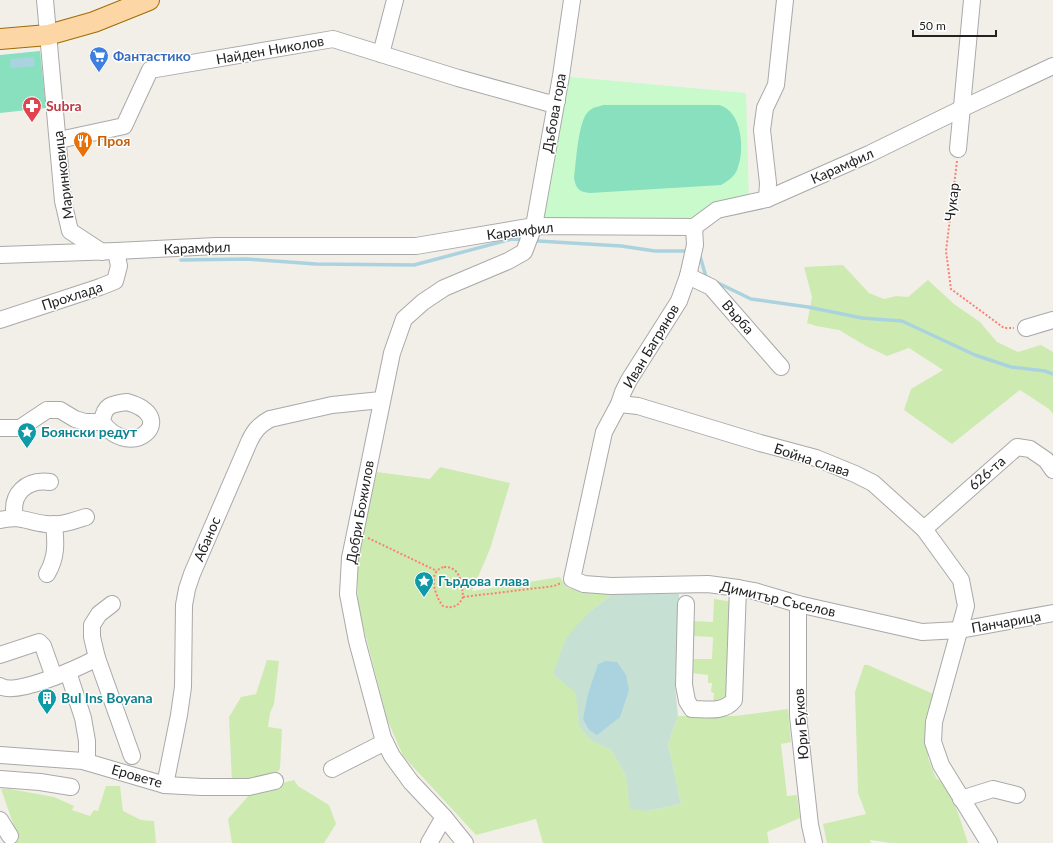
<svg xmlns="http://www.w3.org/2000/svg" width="1053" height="843" font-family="Lato,sans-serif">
<rect width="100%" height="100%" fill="#f2efe9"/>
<g fill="#cdebb0">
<polygon points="843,265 869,293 884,299 896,296 908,297 928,280 954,304 980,322 997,342 1018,352 1041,345 1053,352 1053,414 1049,409 1020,390 952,444 904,410 911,389 943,370 909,348 887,356 866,346 839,330 816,326 807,323 812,297 804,267"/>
<polygon points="440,467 510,483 490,549 472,591 560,577 566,587 572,589 613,594 589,612 553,674 577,693 579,726 590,740 611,750 626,776 631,808 647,811 681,804 668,744 678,716 735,716 788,709 791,742 781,744 787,796 797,795 800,818 767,832 769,843 543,843 536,819 476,835 403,756 387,719 358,606 357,559 377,472 430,479"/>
<polygon points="714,599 734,602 730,700 713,705 714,693 711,692 712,683 708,683 708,675 692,673 692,659 712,659 713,637 692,636 693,621 713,622"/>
<polygon points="267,660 279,661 274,704 270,713 268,727 282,729 280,769 273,777 232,783 229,717 241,697 256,694"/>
<polygon points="864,665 868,665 938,696 929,728 928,758 936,778 950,789 968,843 891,843 870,840 871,843 827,843 823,824 866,814 858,793 855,692"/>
<polygon points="294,780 298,786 329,805 336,824 324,843 232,843 228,819 250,794 259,789"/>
<polygon points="106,786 120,786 123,811 141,820 154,821 156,843 15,843 19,840 1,789 10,789 54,797 74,806 72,810 90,816 94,810 98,811"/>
</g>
<polygon fill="#c6e0d4" points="613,594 679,594 675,686 678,716 668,744 681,804 647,811 630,809 626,776 611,750 590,740 579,726 576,693 553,674 566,638 589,612"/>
<polygon fill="#c8facc" points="561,76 746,93 749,203 694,227 534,226"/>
<g fill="#88e0be">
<polygon points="40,51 46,108 0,113 0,55"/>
<path d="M 603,105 L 719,105 C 743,111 745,152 737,170 C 734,177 728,181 721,185 L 590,193 C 579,192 576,189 574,178 C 576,164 578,119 589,111 C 593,107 598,107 603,105 Z"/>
</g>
<g fill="#aad3df">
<polygon points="34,57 35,66 11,68 10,59"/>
<polygon points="606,661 617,662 626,675 629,690 620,717 597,735 589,730 583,719 588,694 598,664"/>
</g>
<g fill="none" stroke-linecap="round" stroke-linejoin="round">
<g stroke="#aad3df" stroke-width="3.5">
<polyline points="538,241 621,246 655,251 685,251 690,252"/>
<polyline points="697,255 700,256 706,277 709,278"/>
<polyline points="181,260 247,259 316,264 414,265 512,239 524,240"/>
<polyline points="714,281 751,299 808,307 862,318 902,321 975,355 1011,367 1045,371 1053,374"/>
</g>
<defs>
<g id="minor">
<polyline points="45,0 63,201 70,231 102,252"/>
<polyline points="381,54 395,0"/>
<polyline points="59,140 124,126 150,70 333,39 458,78 548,103 557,101"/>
<polyline points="958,149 972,0"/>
<polyline points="767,199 768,183 762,130 765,108 776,85 785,0"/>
<polyline points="694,227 695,245 688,276 679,301 629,380 623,392 619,404 604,432 572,579 584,584 611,586 708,584 738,588 754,591 798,604 922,632 960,630 1053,613"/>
<polyline points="0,255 116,251 216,246 416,246 534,226 694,227 717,210 767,199 869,154 963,108 1053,66"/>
<polyline points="688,276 711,287 781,367"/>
<polyline points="0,320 100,287 115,281 119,266 116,251"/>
<polyline points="1026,328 1053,320"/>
<path d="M 127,402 C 181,417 132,463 102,422 C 104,405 111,404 127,402 Z"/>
<polyline points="619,404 638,406 760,443 816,458 855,474 873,483 924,529 961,580 966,606 934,722 933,742 941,765 989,843"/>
<polyline points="0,428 20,428 47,410 60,410 75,419 85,422 102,422"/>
<path d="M 15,518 C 10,494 26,479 50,482"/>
<path d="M 0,520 C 21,515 27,522 46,524 C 60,526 73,521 86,517"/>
<polyline points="924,529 1017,447 1030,449 1046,460 1053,470"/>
<path d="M 47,574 C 57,557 56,543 54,524"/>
<polyline points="112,604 99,614 92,625 92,637 97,658 132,756"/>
<path d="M 686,604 L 684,685 L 687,701 L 692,709 C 707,709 724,713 734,700 L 738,588"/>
<polyline points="798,604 798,716 810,825 814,843"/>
<polyline points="0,655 39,642 43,646 54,677"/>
<polyline points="68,672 83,718 87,741 87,762"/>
<path d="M 0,686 C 15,697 80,667 97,658"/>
<polyline points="0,755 83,761 165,785 202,787 249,787 275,781"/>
<polyline points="332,769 385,742"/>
<polyline points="0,779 40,782 71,787"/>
<path d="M 165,785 L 179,715 L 183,687 L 184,605 L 187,589 L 192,574 L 249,442 C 254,431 259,425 270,419 L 332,405 L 381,400"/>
<polyline points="961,799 993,789 1017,795"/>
<polyline points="0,820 10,836"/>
<polyline points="429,843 444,817"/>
<polyline points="465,843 444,817 411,782 392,756 383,738 357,641 348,594 350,558 392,353 404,319 423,302 444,288 508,261 524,252 534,226 561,76 572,0"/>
</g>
<polyline id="major" points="0,39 48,35 94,22 149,0"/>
</defs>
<use href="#minor" stroke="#a9a9a9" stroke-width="18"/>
<use href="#major" stroke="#a06b00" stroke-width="22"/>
<g stroke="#fa8072" stroke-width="2" stroke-dasharray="2 2" stroke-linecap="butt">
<polyline points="126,55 142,53 144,59"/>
<polyline points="957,161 946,251 951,289 1004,328 1014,328"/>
<polyline points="368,538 437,571"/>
<path d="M 444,567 C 460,566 462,583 463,597 C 459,606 453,609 443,606 C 437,599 430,581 436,572 C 438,569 441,568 444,567 Z"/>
<polyline points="463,597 554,586 561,583"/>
</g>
<use href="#minor" stroke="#fff" stroke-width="16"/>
<use href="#major" stroke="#fcd6a4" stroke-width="20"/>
</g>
<defs>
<symbol id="supermarket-pin" viewBox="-11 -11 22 30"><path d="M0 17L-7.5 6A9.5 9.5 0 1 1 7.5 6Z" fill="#3f7fe0" stroke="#fff"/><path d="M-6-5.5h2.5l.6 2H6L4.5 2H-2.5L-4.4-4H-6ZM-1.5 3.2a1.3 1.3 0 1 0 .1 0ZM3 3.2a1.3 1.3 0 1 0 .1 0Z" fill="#fff"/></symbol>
<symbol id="pharmacy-pin" viewBox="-11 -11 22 30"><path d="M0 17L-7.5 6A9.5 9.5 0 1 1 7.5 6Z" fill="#e0444e" stroke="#fff"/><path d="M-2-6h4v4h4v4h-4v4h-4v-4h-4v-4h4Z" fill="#fff"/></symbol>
<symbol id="restaurant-pin" viewBox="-11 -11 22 30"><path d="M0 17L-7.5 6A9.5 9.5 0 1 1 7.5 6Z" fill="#e8710a" stroke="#fff"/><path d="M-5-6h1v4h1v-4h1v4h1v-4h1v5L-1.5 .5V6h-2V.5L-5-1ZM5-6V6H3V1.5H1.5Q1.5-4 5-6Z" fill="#fff"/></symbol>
<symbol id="sight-pin" viewBox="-11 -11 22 30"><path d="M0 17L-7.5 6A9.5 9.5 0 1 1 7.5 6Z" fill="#0f9aa8" stroke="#fff"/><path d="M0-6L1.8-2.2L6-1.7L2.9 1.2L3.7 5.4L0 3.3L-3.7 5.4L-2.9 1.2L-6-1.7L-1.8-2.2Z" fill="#fff"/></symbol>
<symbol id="building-pin" viewBox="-11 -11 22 30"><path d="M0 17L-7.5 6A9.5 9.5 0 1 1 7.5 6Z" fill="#0f9aa8" stroke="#fff"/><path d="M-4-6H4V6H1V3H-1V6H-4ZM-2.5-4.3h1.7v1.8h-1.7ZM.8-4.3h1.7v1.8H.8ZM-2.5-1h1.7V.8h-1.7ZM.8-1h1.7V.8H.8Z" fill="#fff"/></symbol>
</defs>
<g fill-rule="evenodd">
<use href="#supermarket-pin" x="88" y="45" width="22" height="30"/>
<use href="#pharmacy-pin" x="21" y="95" width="22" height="30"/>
<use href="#restaurant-pin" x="72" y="130" width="22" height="30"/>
<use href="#sight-pin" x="16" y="421" width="22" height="30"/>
<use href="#sight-pin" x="413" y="570" width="22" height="30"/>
<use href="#building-pin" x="36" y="687" width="22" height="30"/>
</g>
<g text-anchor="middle" stroke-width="3" stroke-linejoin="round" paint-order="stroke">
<g font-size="14" fill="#222" stroke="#fff">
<text transform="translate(270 50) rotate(-10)" y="5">Найден Николов</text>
<text transform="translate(554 113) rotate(-80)" y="5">Дъбова гора</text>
<text transform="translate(842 166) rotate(-24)" y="5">Карамфил</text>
<text transform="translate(63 175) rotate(-97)" y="5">Маринковица</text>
<text transform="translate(952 202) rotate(-83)" y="5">Чукар</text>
<text transform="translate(520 231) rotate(-7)" y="5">Карамфил</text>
<text transform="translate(197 248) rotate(-2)" y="5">Карамфил</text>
<text transform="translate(72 296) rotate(-18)" y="5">Прохлада</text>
<text transform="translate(738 317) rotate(49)" y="5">Върба</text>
<text transform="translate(651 346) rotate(-59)" y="5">Иван Багрянов</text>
<text transform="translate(812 460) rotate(18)" y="5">Бойна слава</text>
<text transform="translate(987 473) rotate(-41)" y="5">626-та</text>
<text transform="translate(360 512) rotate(-80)" y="5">Добри Божилов</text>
<text transform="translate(207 539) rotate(-67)" y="5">Абанос</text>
<text transform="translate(778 599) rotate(13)" y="5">Димитър Съселов</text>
<text transform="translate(1006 622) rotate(-10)" y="5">Панчарица</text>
<text transform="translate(801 724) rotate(-94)" y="5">Юри Буков</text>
<text transform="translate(137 776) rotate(16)" y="5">Еровете</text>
</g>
<g font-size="14" font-weight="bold" fill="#366cbe" stroke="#fff" text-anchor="start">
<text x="113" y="61">Фантастико</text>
</g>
<g font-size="14" font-weight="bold" fill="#be3a42" stroke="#fff" text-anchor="start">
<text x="46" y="111">Subra</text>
</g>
<g font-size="14" font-weight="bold" fill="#c56008" stroke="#fff" text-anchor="start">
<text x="97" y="146">Проя</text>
</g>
<g font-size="14" font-weight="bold" fill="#0d838f" stroke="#fff" text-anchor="start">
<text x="41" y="437">Боянски редут</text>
<text x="438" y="586">Гърдова глава</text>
<text x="61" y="703">Bul Ins Boyana</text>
</g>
</g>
<path d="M913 30v6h83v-6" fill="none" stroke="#222222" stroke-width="2"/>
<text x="919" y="30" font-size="12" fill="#222222" stroke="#ffffff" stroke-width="3" paint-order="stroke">50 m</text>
</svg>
